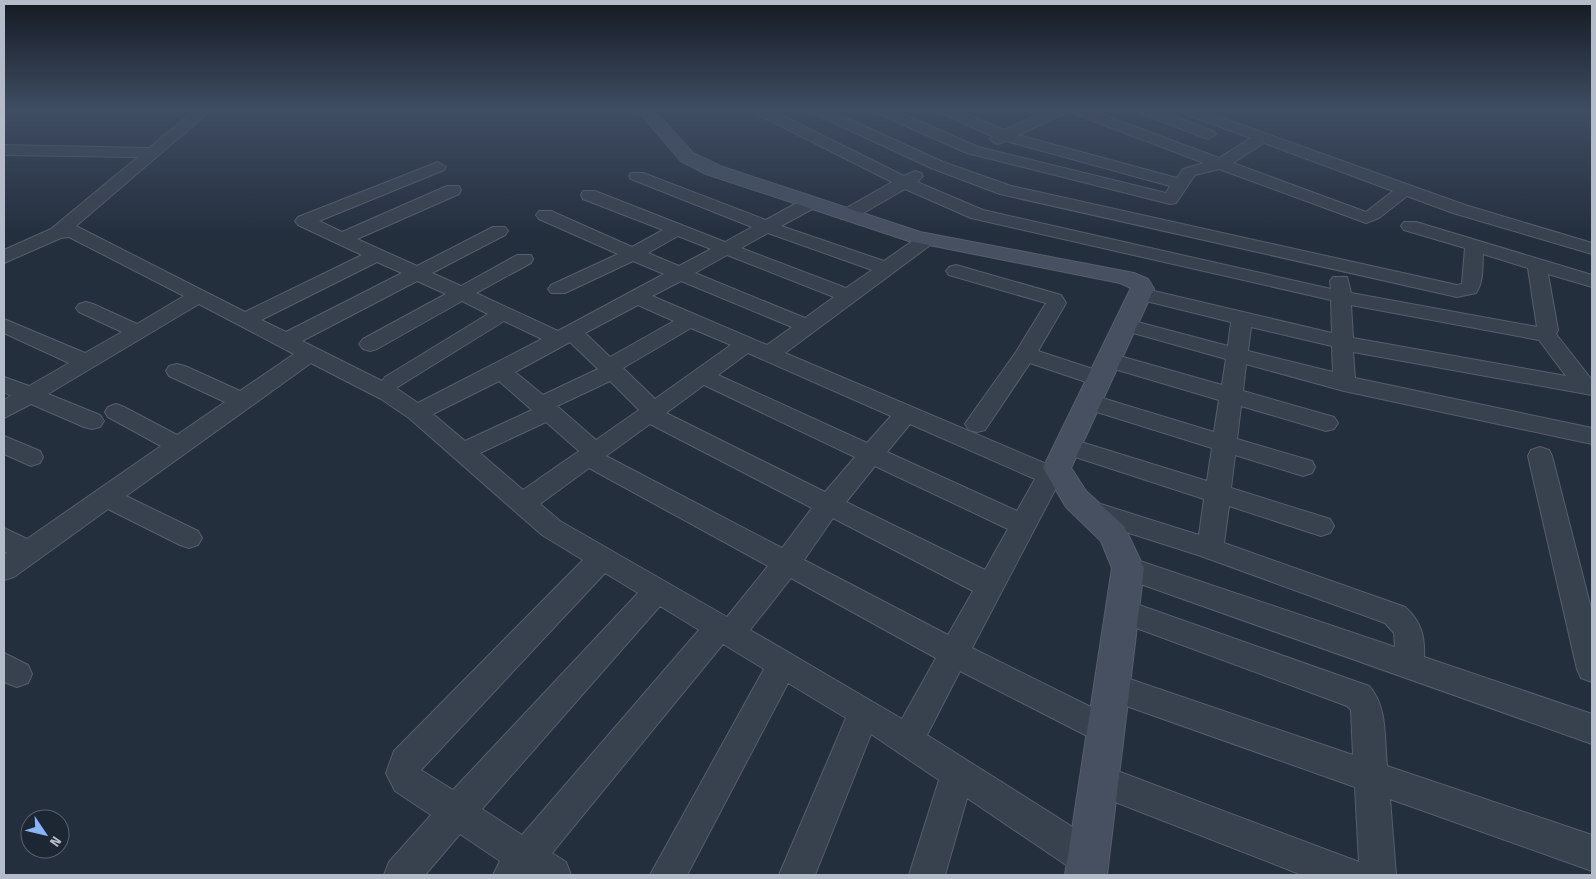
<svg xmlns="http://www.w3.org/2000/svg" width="1596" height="879" font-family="'Fira Sans Condensed',sans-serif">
<rect width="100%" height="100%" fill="#242f3e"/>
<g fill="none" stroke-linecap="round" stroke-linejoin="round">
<defs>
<g id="street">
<path d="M 194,111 L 210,111 L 76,226 L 245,312 L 362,255 L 298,225 L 295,221 L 298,217 L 438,162 L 446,167 L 444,170 L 319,221 L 342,232 L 447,186 L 459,186 L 461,190 L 459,194 L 357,239 L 417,266 L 493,227 L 505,227 L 508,231 L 505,235 L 432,273 L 461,286 L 517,255 L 531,255 L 533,259 L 531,263 L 476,293 L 558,331 L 664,274 L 633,261 L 565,293 L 551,293 L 548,289 L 551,285 L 618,254 L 539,219 L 536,215 L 539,211 L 551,211 L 632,247 L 663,230 L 583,199 L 581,195 L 583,191 L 595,191 L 725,242 L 752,227 L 631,179 L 629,176 L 631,173 L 643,173 L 766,220 L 804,199 L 816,199 L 819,203 L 816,207 L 781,226 L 884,261 L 921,235 L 933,235 L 936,239 L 933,243 L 785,353 L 1075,476 L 1078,482 L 1075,488 L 1066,491 L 1056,488 L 972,648 L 1117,720 L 1122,730 L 1117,740 L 1106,745 L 1095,740 L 960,671 L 927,735 L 1101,845 L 1106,858 L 1101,871 L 1089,875 L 1075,871 L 967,798 L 945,875 L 909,875 L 939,780 L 871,734 L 815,875 L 779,875 L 846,718 L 788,683 L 687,875 L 650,875 L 764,669 L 723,644 L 552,853 L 566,862 L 571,875 L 493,875 L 500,861 L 460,834 L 425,875 L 384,875 L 389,862 L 431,815 L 395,791 L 386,773 L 394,751 L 583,560 L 542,535 L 409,418 L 381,399 L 311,363 L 126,496 L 198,531 L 202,538 L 198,545 L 189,548 L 180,545 L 108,509 L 14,577 L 4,580 L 4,555 L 7,553 L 4,551 L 4,528 L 27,539 L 161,446 L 108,417 L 105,412 L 108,407 L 116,404 L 124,407 L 177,435 L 225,402 L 169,376 L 166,371 L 169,366 L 177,364 L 185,366 L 240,391 L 294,354 L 199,304 L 48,394 L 100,415 L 104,421 L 100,427 L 92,429 L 84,427 L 31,404 L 4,418 L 4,400 L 11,396 L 4,392 L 4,377 L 29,386 L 69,363 L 4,333 L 4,319 L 85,353 L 122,332 L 79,312 L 76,308 L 79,304 L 86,302 L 93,304 L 137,324 L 184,296 L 69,237 L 61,238 L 4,263 L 4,250 L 51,229 L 138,157 L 4,155 L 4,145 L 149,148 ZM 768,233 L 872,270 L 846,288 L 741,248 ZM 678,236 L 711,249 L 679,266 L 648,253 ZM 727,255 L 834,297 L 805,318 L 695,273 ZM 377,262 L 402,273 L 286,332 L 261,320 ZM 417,281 L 446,294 L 363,339 L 359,344 L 363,349 L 370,351 L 377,349 L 462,301 L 488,314 L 385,377 L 382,381 L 302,341 ZM 681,281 L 792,327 L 767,345 L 652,296 ZM 638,305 L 674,321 L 610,357 L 585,333 ZM 504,321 L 542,339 L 418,403 L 396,388 ZM 691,328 L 731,345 L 655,399 L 623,368 ZM 570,342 L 598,369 L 543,395 L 515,372 ZM 748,353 L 891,416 L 867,443 L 718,375 ZM 499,381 L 532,410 L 465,441 L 433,414 ZM 610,381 L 639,410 L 596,440 L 557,406 ZM 704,385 L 855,457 L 825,492 L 666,413 ZM 546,422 L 579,451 L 523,490 L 480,453 ZM 650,424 L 812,508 L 782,548 L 606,456 ZM 910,424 L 1035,479 L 1017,511 L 887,452 ZM 875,466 L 1008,529 L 985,570 L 846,502 ZM 589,468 L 768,566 L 727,617 L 560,521 L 540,504 ZM 833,518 L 973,591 L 948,635 L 804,560 ZM 605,573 L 638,593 L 453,790 L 421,770 ZM 791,578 L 936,658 L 902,719 L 750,630 ZM 660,606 L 699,630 L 522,835 L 482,809 Z"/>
<path d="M 755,111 L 773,111 L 904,176 L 915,171 L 921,173 L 923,176 L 917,182 L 983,210 L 1331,289 L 1330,281 L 1333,277 L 1347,277 L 1351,293 L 1537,327 L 1528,268 L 1483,254 C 1482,268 1484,281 1476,293 L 1457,297 L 1000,194 L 931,168 L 815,114 L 813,111 L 831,111 L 943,162 L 1011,186 L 1457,285 L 1462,284 L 1465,248 L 1404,230 L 1401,226 L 1404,222 L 1416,222 L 1592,275 L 1592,287 L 1548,274 L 1558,330 L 1556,334 L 1592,380 L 1592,395 L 1353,352 L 1355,378 L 1592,428 L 1592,444 L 1344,391 L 1246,364 L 1243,391 L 1334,417 L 1338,423 L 1334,429 L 1326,431 L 1241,406 L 1237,439 L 1312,461 L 1315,467 L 1312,473 L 1303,476 L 1235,455 L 1231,488 L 1330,519 L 1334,526 L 1330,533 L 1321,536 L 1229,506 L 1224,543 L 1405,607 C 1421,621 1425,636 1424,657 L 1592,714 L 1592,744 L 1118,576 L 1114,568 L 1118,560 L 1128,557 L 1395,647 L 1394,633 L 1385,623 L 1201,556 L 1079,517 L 1075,510 L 1079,503 L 1088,500 L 1199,535 L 1204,499 L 1060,452 L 1056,446 L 1060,440 L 1068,438 L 1207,481 L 1212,448 L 1081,407 L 1078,402 L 1081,397 L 1089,394 L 1214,432 L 1219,400 L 1101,365 L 1098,360 L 1101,355 L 1109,353 L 1222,385 L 1226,359 L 1119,329 L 1116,325 L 1119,321 L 1126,319 L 1228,346 L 1231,322 L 1134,298 L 1131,294 L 1134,290 L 1141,288 L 1332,333 L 1331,300 L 971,218 L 905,189 L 853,219 L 841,219 L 838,215 L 841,211 L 892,182 L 757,114 ZM 1351,305 L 1539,340 L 1566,376 L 1353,338 ZM 1251,327 L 1332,346 L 1333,372 L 1248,351 Z"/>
<path d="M 877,111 L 896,111 L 978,147 L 1166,193 L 1170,186 L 1006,141 L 998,144 L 993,142 L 990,139 L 992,136 L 943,114 L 941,111 L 960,111 L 1004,130 L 1047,111 L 1065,111 L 1063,114 L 1018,135 L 1177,178 L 1183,169 L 1204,163 L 1075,114 L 1073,111 L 1093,111 L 1219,158 L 1251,138 L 1185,114 L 1183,111 L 1203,111 L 1465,205 L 1592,243 L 1592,254 L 1453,213 L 1407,196 L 1379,218 L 1366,223 L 1219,169 L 1195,175 L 1176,203 L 1170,204 L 967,153 L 879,114 ZM 1264,143 L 1393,191 L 1366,212 L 1233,163 Z"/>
<polygon points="1140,111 1160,111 1213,131 1216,134 1208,139 1203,137 1142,114"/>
<polygon points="956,265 1061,295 1066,303 1038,351 1108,374 1111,379 1108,384 1100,386 1092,384 1030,363 985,430 977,432 969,430 965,424 969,418 1016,352 1046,303 949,275 946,271 949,267"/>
<polygon points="4,436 40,451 43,457 40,463 31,466 4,454"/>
<polygon points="1540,447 1549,450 1552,456 1592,612 1592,682 1581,678 1577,669 1528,456 1531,450"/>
<path d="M 1122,599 L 1369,686 C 1388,707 1384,739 1387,766 L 1592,835 L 1592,871 L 1390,799 L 1396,875 L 1302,875 L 1087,791 L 1082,780 L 1087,769 L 1099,764 L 1359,862 L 1355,787 L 1101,697 L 1097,687 L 1101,677 L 1112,673 L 1353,755 L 1351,710 L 1347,706 L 1112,619 L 1108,611 L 1112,603 Z"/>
<polygon points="4,653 28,665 32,674 28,683 17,687 4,682"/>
</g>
<polygon id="secondary" points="638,111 655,111 693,153 720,166 920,232 1134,273 1148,279 1154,289 1071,468 1086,491 1124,526 1144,568 1107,875 1065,875 1112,568 1101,541 1066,507 1043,468 1131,288 1120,283 909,241 706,174 681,161"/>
</defs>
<use href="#street" stroke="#565f6c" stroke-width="2"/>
<use href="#secondary" stroke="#565f6c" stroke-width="2"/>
<use href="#street" fill="#38414e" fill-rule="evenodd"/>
<use href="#secondary" fill="#465061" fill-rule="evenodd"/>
</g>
<linearGradient id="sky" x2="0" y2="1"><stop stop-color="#141a22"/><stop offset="0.47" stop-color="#3f4d63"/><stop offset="1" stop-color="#3f4d63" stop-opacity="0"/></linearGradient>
<rect width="1596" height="234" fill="url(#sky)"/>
<rect width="1596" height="879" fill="none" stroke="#b4bcc9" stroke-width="10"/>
<g transform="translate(45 834) rotate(125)"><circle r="24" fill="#1d2633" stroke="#59626f"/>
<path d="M0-4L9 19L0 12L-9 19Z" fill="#8ab4f8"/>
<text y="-8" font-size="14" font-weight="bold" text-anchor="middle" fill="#b4bcc9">N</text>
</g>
</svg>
